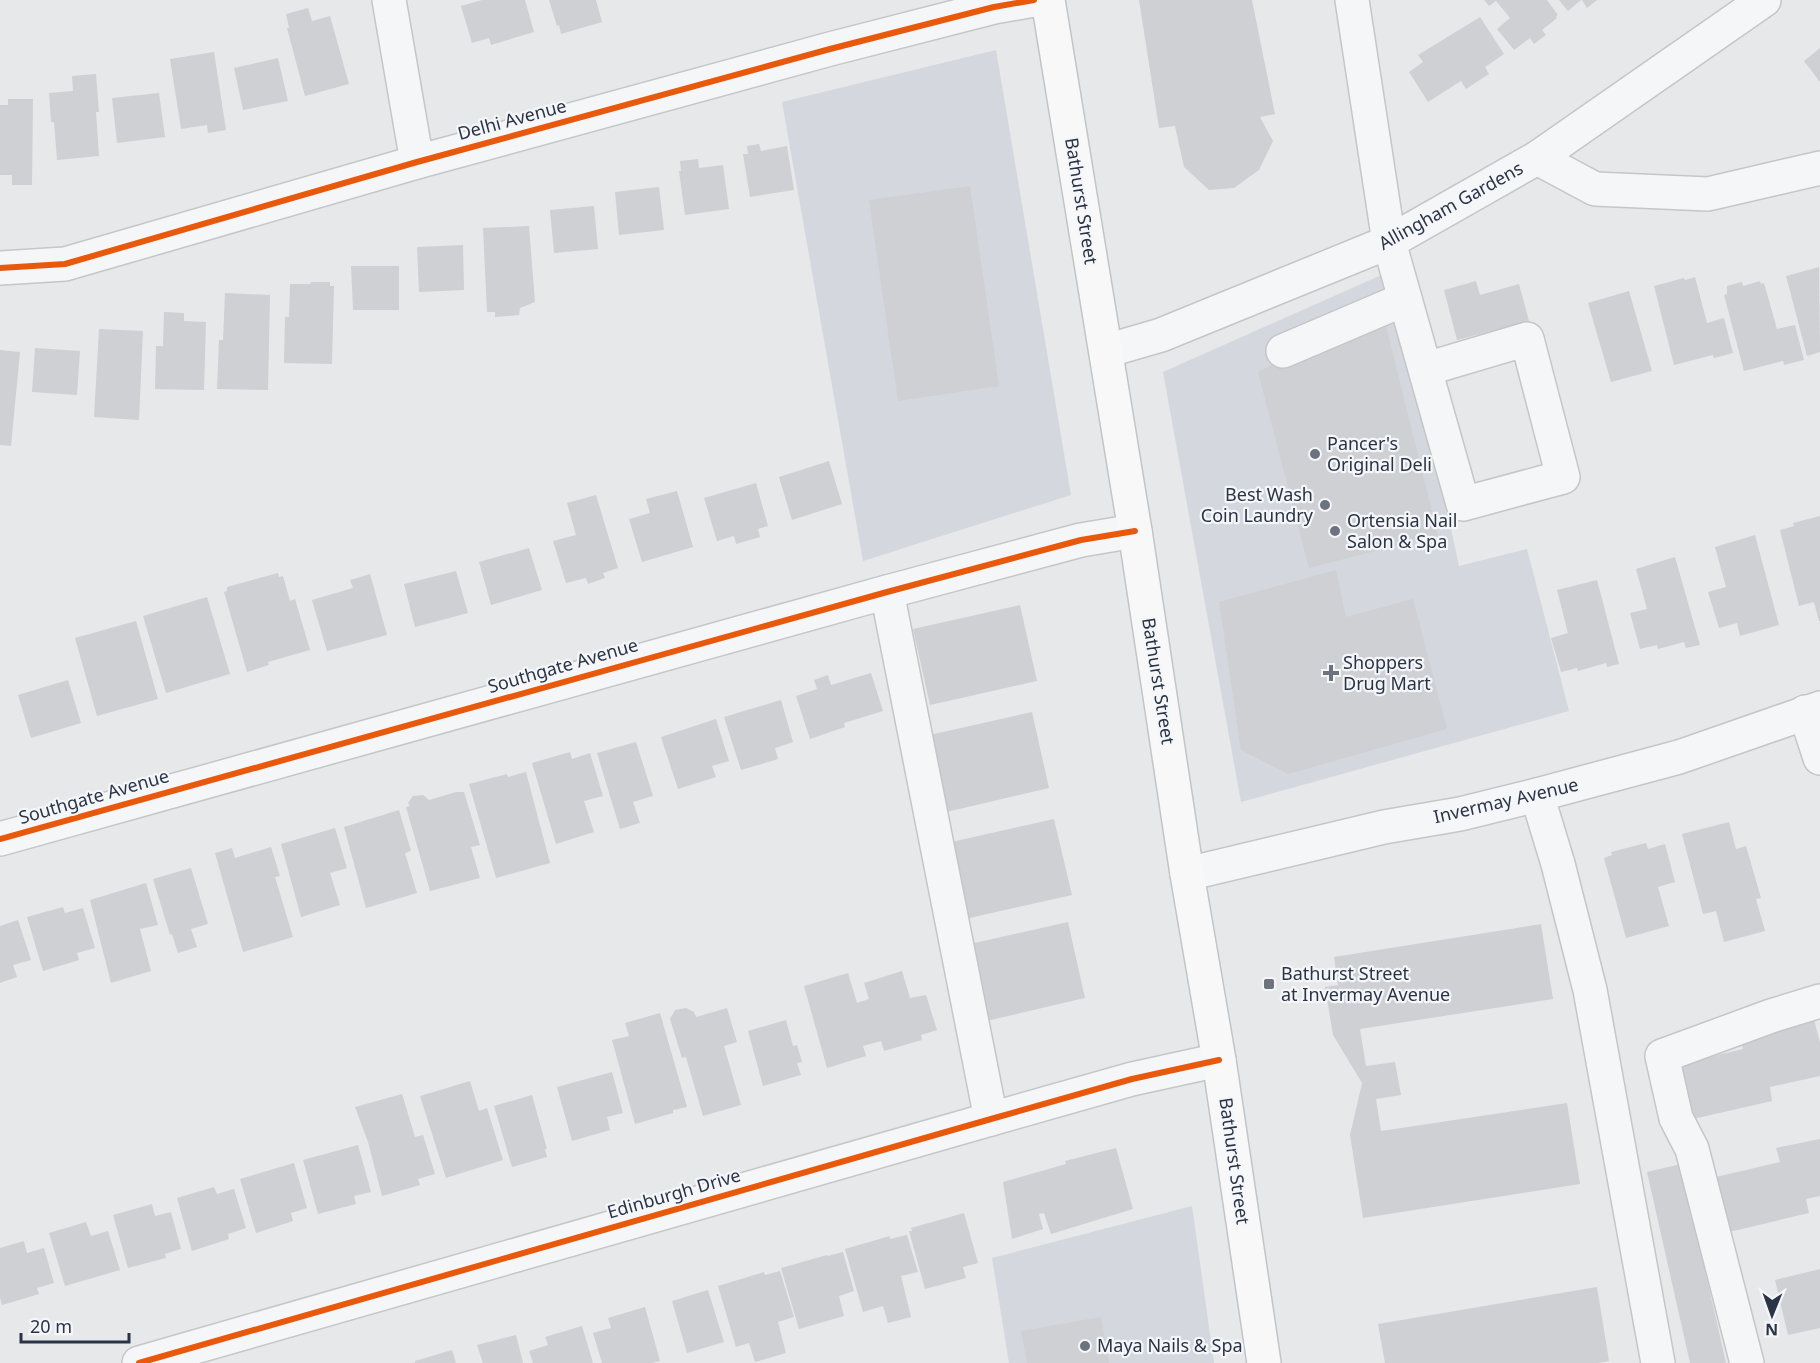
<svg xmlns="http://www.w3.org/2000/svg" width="1820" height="1363" font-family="'Noto Sans',sans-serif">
<rect width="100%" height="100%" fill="#e6e8ea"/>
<g fill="#d4d7dd">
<polygon points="996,50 1071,495 863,561 782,102"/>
<polygon points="1395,269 1459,566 1527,549 1569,711 1241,802 1163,372"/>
<polygon points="1192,1206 1214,1363 1009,1363 992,1258"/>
</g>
<g fill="#ced0d3">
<polygon points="482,0 525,0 534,32 491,45 489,38 472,43 461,6"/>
<polygon points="549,0 596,0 602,22 561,34 559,25 557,26"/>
<polygon points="1139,0 1252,0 1275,114 1260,117 1273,141 1259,170 1234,188 1209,190 1184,167 1175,126 1159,128"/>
<polygon points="1484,0 1547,0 1558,15 1556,17 1557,18 1542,30 1546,35 1534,44 1530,38 1514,50 1497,29 1510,18 1496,1 1489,6"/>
<polygon points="1559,0 1581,0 1568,11"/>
<polygon points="1582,0 1597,0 1587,8"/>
<polygon points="308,8 312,21 330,16 349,84 305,96 287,28 289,28 286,14"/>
<polygon points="1480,17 1504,54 1485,67 1489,74 1466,89 1461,81 1428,102 1409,72 1423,62 1418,55"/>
<polygon points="1820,48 1820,82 1804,61"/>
<polygon points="214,52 226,130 208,133 207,125 181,129 170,59"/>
<polygon points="278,58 288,101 243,110 234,68"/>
<polygon points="96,74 99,112 96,112 99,156 57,160 54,122 51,122 49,93 73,91 72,76"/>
<polygon points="159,93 165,137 117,143 112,98"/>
<polygon points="8,99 33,99 32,185 12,185 12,175 0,175 0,105 8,105"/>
<polygon points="759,144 761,151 787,146 794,190 750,197 743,154 748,154 747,146"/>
<polygon points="698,159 699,168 723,165 729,209 685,215 679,171 681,171 680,161"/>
<polygon points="970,186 999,386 898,401 869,200"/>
<polygon points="659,187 664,230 619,235 615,192"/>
<polygon points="594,206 598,249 554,253 550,210"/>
<polygon points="529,226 535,302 520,308 519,315 495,317 495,312 487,312 483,228"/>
<polygon points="463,245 464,290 419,292 417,247"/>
<polygon points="351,266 399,266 399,310 353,310"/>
<polygon points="1819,267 1820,352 1807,356 1786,276"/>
<polygon points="1695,277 1707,323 1724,318 1733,353 1714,358 1713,355 1674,365 1654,286 1684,278 1685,280"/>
<polygon points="1476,281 1480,295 1519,284 1529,321 1457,340 1444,290"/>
<polygon points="1760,281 1761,284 1764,283 1777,329 1795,325 1804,360 1784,365 1783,361 1744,371 1724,295 1727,294 1727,286 1742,282 1743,286"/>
<polygon points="311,282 330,282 330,286 334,286 332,364 284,363 285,317 289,317 290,284 310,284"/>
<polygon points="1629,291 1652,371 1611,382 1588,303"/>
<polygon points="225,293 270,295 268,390 217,389 219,340 223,340"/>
<polygon points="164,312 184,313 184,321 206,322 204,390 155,389 156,346 163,346"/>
<polygon points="1385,322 1438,535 1309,568 1258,372 1324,339"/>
<polygon points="99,329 143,331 139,420 94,417"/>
<polygon points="35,348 80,351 77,395 32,392"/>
<polygon points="0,350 20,352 11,446 0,445"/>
<polygon points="829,461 842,504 792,520 779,477"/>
<polygon points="756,483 768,526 758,529 760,537 736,544 734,536 717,541 704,498"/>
<polygon points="677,491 693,547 642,562 629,519 650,513 646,499"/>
<polygon points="596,495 618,568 603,573 605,578 588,584 586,578 566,583 553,541 576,535 567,503"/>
<polygon points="1820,516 1820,621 1819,621 1814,602 1799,606 1780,530 1794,526 1793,523"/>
<polygon points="1755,535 1779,625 1740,636 1737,623 1719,628 1708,592 1726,587 1715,547"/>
<polygon points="529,548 542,590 491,605 479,562"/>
<polygon points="1675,557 1700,645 1686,648 1684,642 1658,649 1657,645 1640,649 1630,613 1647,609 1636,569"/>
<polygon points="1336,570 1346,617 1413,599 1447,729 1288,774 1241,750 1219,602"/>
<polygon points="456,571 468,613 415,627 404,584"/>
<polygon points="278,573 279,577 283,576 290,601 295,599 310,650 268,662 269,665 247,672 224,592 227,591 227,587"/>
<polygon points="370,574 387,635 327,651 312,600 353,588 350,580"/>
<polygon points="1597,580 1619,664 1607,667 1606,663 1578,671 1577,668 1561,672 1551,638 1568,633 1557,590"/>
<polygon points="207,597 230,674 166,693 143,616"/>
<polygon points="1020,605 1037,681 930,705 913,629"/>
<polygon points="136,621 158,699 97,716 75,638"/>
<polygon points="871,673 883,711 844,723 845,727 810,739 796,696 817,689 814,680 828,675 831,685"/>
<polygon points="68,680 81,723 31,738 18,695"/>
<polygon points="781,700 793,742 775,748 778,759 741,770 724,717"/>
<polygon points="1032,712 1049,788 942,813 925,736"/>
<polygon points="716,719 729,761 712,766 716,777 678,789 661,737"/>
<polygon points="636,742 653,796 633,802 640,823 620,829 597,753"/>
<polygon points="570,752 572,759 590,753 603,796 584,801 594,832 556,844 532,763"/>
<polygon points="526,772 550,863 496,878 469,784 507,774 508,777"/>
<polygon points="456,792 464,792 480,845 471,847 480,878 430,891 406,807 410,806 408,803 413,796 423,795 429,800"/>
<polygon points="399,810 411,851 405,853 417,893 366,908 344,827"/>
<polygon points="1054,819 1072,895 965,919 947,843"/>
<polygon points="1729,822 1736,849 1746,846 1761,898 1756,899 1765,931 1724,942 1716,911 1703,914 1682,834"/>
<polygon points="335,828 347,868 330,873 340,905 301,917 281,844"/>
<polygon points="1646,843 1648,849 1665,844 1675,882 1658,887 1669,926 1626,938 1604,858 1612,855 1611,852"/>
<polygon points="271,847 280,876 275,877 293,937 243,952 215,853 232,848 235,858"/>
<polygon points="191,868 208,924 191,929 197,947 178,953 172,934 170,935 153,879"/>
<polygon points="146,883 158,925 140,929 151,971 111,983 90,900"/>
<polygon points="63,907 65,913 83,908 95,948 77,953 79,960 43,971 27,917"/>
<polygon points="18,920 31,960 13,965 17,977 0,983 0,926"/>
<polygon points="1068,922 1085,998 978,1023 961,946"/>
<polygon points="1541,924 1553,999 1360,1029 1366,1066 1395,1062 1401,1095 1376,1099 1381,1131 1567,1103 1580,1184 1363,1218 1350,1135 1362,1083 1333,1035 1325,987 1338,985 1334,957"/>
<polygon points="902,971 910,998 926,995 937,1030 921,1035 922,1040 884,1051 881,1041 863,1046 866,1056 827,1068 804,986 848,973 857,1003 869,999 864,983"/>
<polygon points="686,1008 694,1012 696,1017 727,1008 737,1042 724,1046 741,1105 703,1116 686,1057 682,1058 670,1019 675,1010"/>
<polygon points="660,1013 687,1107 673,1110 673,1113 635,1124 612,1040 629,1036 625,1023"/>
<polygon points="1814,1019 1820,1043 1820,1076 1770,1087 1772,1101 1693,1119 1680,1064 1743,1049 1740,1036"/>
<polygon points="786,1020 793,1046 797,1045 802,1062 797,1063 801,1075 763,1086 748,1031"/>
<polygon points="612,1072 623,1113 607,1117 610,1130 572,1141 557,1087"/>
<polygon points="470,1081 479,1111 487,1108 503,1160 446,1178 420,1096"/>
<polygon points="402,1094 415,1137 423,1135 435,1174 418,1179 420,1185 382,1196 368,1142 355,1107"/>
<polygon points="532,1095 547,1149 545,1149 547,1157 512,1167 494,1106"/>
<polygon points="1820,1139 1820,1196 1806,1199 1809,1213 1729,1232 1716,1177 1780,1162 1776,1148"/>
<polygon points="358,1145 371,1192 354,1196 356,1204 318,1214 303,1160"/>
<polygon points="1116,1148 1133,1209 1051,1234 1044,1213 1039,1214 1043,1229 1012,1239 1003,1182 1066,1164 1065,1161"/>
<polygon points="294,1163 307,1208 291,1213 293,1221 256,1233 240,1179"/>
<polygon points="1681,1164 1726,1363 1690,1363 1647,1172"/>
<polygon points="214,1187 217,1194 234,1189 246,1228 228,1234 229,1239 192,1251 177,1198"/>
<polygon points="152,1204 155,1216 171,1212 181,1249 165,1254 166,1258 128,1268 113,1215"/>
<polygon points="964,1213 978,1263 963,1267 966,1278 925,1289 909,1231 912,1231 911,1228"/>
<polygon points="86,1222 91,1236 108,1231 120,1270 65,1286 49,1233"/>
<polygon points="907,1235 918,1272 901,1276 911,1317 888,1323 883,1306 863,1312 845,1249 890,1236 890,1239"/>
<polygon points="24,1241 27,1253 44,1248 54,1283 37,1288 39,1294 2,1305 0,1298 0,1248"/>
<polygon points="843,1252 854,1291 839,1296 844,1316 799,1329 781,1268 827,1255 828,1256"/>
<polygon points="1820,1269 1820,1328 1788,1335 1775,1280"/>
<polygon points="780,1271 794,1317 778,1322 786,1353 755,1362 749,1343 736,1347 718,1286 764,1272 765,1275"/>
<polygon points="1597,1287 1609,1361 1597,1363 1385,1363 1378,1324"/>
<polygon points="708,1290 724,1342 687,1353 672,1301"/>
<polygon points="645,1307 660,1361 652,1363 602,1363 593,1333 611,1328 608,1318"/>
<polygon points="1101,1317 1109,1363 1027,1363 1021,1331"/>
<polygon points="582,1326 593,1363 533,1363 529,1351 548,1345 545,1337"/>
<polygon points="516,1335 523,1363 483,1363 477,1345"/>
<polygon points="452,1350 456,1363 415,1363 415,1361"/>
</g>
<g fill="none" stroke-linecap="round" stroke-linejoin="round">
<defs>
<g id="minor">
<polyline points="389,0 417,162"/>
<polyline points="1352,0 1389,242 1463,504 1563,477 1527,339 1426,369"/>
<polyline points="1537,158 1595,189 1708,194 1820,168"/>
<polyline points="0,268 65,264 417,162 830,49 994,7 1034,0"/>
<polyline points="1106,351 1161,335 1389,242 1537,158 1764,0"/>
<polyline points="1283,351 1405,299"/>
<polyline points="887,592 991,1119"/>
<polyline points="1805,712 1820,758"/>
<polyline points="1537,795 1558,864 1590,990 1658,1363"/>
<polyline points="0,839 887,592 1081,540 1135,531"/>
<polyline points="1187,874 1384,827 1460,814 1537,795 1679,757 1820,708"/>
<polyline points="139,1363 991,1119 1132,1079 1219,1060"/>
<polyline points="1747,1363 1692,1149 1676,1118 1662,1056 1771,1016 1820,1001"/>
</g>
<polyline id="major" points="1048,0 1135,531 1187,874 1219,1060 1264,1363"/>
</defs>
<use href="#minor" stroke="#c4c6c8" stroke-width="36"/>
<use href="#major" stroke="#c2c5c8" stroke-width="36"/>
<use href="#minor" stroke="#f5f6f7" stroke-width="33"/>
<use href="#major" stroke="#f8f8f8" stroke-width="33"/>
<defs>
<g id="cycleway">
<polyline points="0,268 65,264 417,162 830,49 994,7 1034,0"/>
<polyline points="0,839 887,592 1081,540 1135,531"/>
<polyline points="139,1363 991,1119 1132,1079 1219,1060"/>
</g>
</defs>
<use href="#cycleway" stroke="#f4f6f9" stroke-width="10"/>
<use href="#cycleway" stroke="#e8590c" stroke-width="6"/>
</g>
<g fill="#6c737f" stroke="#f4f6f9" stroke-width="2">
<circle cx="1315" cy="454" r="6"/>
<circle cx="1325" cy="505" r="6"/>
<circle cx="1335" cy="531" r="6"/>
<path d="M1328 664h6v6h6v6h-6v6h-6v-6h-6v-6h6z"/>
<rect x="1263" y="978" width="12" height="12" rx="3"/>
<circle cx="1085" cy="1346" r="6"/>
</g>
<g text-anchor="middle" stroke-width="4.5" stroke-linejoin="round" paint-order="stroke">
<g font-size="18" fill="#2b3445" stroke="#f4f6f9">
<text transform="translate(512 120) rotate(-15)" y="6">Delhi Avenue</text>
<text transform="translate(1081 201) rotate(81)" y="6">Bathurst Street</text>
<text transform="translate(1451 206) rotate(-29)" y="6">Allingham Gardens</text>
<text transform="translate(563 666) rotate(-16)" y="6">Southgate Avenue</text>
<text transform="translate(1158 681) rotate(81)" y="6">Bathurst Street</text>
<text transform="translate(94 797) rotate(-16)" y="6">Southgate Avenue</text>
<text transform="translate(1506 801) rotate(-13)" y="6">Invermay Avenue</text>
<text transform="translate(1234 1161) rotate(82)" y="6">Bathurst Street</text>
<text transform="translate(674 1194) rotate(-16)" y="6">Edinburgh Drive</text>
</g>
<g font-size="18" fill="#2b3445" stroke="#f4f6f9" text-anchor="start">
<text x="1327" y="450">Pancer's<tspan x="1327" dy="21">Original Deli</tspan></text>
<text x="1313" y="501" text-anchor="end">Best Wash<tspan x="1313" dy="21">Coin Laundry</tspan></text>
<text x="1347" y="527">Ortensia Nail<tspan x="1347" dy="21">Salon &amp; Spa</tspan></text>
<text x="1343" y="669">Shoppers<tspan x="1343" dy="21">Drug Mart</tspan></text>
<text x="1281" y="980">Bathurst Street<tspan x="1281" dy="21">at Invermay Avenue</tspan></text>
<text x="1097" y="1352">Maya Nails &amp; Spa</text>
</g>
</g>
<g transform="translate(1772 1315) rotate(181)" stroke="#f4f6f9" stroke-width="4.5" paint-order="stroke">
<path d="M0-4.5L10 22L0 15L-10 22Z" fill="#2b3445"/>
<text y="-9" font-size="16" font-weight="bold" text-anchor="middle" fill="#2b3445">N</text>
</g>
<path d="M21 1333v9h108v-9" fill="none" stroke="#2b3445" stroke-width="3"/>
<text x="30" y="1333" font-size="18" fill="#2b3445" stroke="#f4f6f9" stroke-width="4.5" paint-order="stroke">20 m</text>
</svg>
